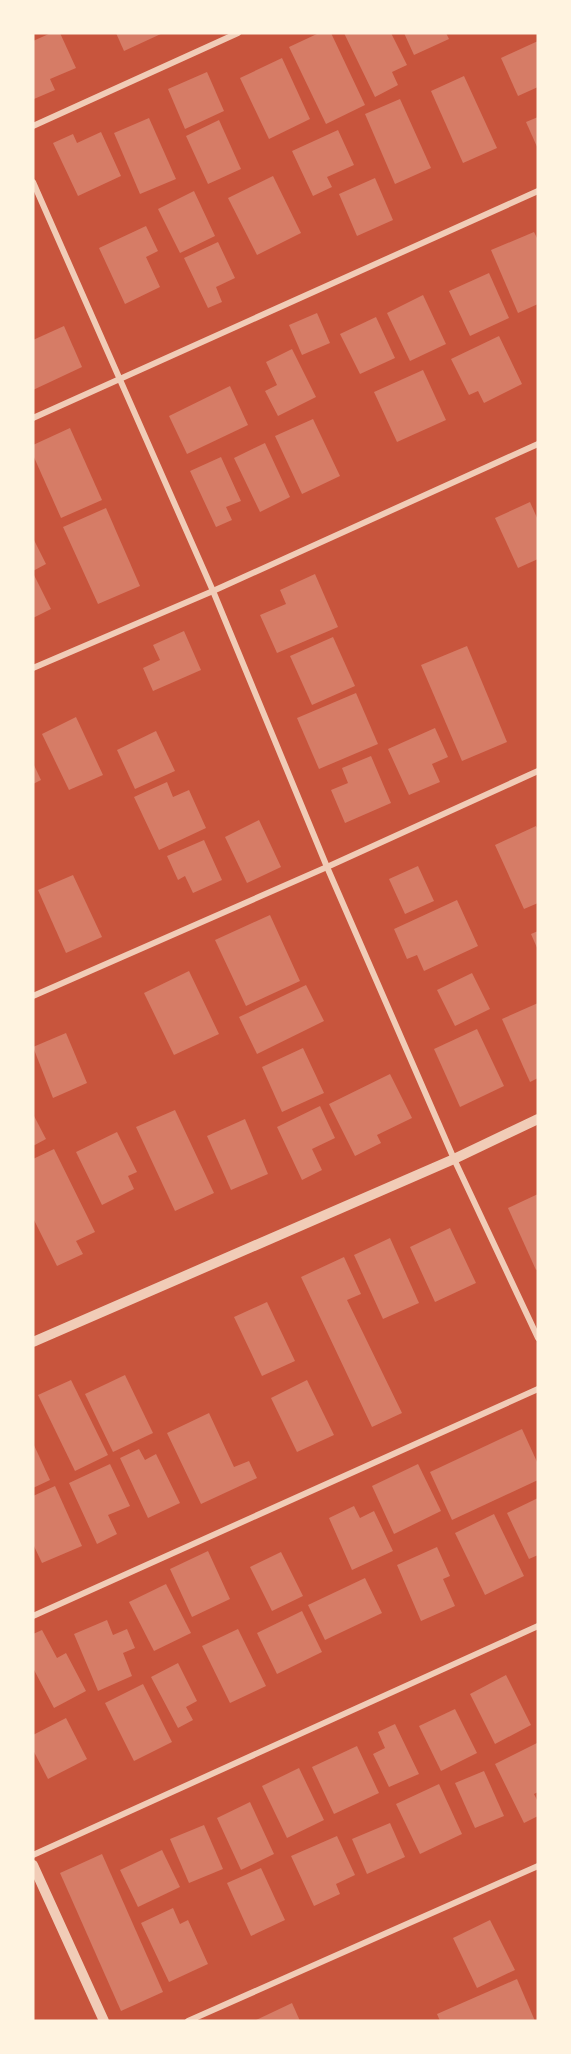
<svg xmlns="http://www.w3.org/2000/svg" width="571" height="2054" font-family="Raleway,sans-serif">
<rect width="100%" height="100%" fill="#c8553d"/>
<g fill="#d67c66">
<polygon points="51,33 60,33 76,68 50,79 55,90 34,99 33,41"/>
<polygon points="116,33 163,33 124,51"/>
<polygon points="319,33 331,33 365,105 326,124 289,47"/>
<polygon points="344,33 391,33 407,65 392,72 398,85 375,97"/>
<polygon points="404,33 446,33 449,39 414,55"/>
<polygon points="538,41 538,87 518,96 501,58"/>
<polygon points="282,58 310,119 269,139 240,78"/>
<polygon points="207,72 224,111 185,129 168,89"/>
<polygon points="464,76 497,148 463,163 431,91"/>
<polygon points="400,99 431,168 395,184 365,114"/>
<polygon points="538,117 538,149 526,122"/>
<polygon points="149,118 176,179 140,194 114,133"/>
<polygon points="219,120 241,169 208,184 186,136"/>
<polygon points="338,130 354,165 327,177 332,187 313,196 292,151"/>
<polygon points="101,132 121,176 78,196 53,143 73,134 77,143"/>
<polygon points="273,176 301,233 257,255 228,198"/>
<polygon points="375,178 393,220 357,236 339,194"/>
<polygon points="194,191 215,236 180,253 158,209"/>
<polygon points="146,226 158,251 146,257 160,287 125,304 99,248"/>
<polygon points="534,232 538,240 538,304 518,313 491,250"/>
<polygon points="218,242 235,278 216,287 222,302 208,308 184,258"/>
<polygon points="489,273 509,318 470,336 449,291"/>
<polygon points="423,295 446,344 410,361 387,313"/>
<polygon points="317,313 330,343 302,355 289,325"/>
<polygon points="376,317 395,358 360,374 340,334"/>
<polygon points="64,326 82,367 33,390 33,340"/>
<polygon points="499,336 522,384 484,403 478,391 469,395 451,359"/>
<polygon points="292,349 316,397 278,416 265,391 277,385 266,362"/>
<polygon points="423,370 446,420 397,442 374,392"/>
<polygon points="230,386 248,425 187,454 169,416"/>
<polygon points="313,419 340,476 302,494 275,436"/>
<polygon points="70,428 102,500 61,518 33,455 33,445"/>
<polygon points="265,443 290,497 260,512 234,458"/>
<polygon points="221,457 241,501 226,507 232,520 216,527 190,471"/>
<polygon points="530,502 538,520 538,559 518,568 495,518"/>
<polygon points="106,508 140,586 98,604 63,527"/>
<polygon points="33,538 46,564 33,571"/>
<polygon points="33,573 51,609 33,618"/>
<polygon points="315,574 338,627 277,653 260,615 286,604 280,590"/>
<polygon points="184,631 201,670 153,691 143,668 160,660 153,645"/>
<polygon points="333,637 355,686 312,705 290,656"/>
<polygon points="467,646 507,742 462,761 421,665"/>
<polygon points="356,693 378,744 319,769 297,718"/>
<polygon points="76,717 103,775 69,790 42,734"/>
<polygon points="435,728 448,757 432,764 440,782 409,795 388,749"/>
<polygon points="156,731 175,771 135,789 117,750"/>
<polygon points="371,756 391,803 345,823 331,790 348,783 342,768"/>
<polygon points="33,763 41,780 33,784"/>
<polygon points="167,782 173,797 189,790 206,828 159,850 134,797"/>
<polygon points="259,820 281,867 247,883 225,837"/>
<polygon points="536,826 538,830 538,903 524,909 495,845"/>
<polygon points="204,840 222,880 193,893 185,876 178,880 167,856"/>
<polygon points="418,866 434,901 405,914 389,879"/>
<polygon points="73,875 102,937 66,953 38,890"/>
<polygon points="457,900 478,946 424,971 417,955 407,959 394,929"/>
<polygon points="270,915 300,981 246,1006 215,940"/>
<polygon points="538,931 538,950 531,934"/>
<polygon points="189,971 219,1034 174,1055 144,993"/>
<polygon points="472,973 490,1009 455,1026 437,990"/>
<polygon points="306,985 324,1021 257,1054 239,1017"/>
<polygon points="538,1003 538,1078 530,1082 502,1019"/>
<polygon points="477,1029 504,1086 460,1107 434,1049"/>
<polygon points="66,1033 87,1083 53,1098 33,1047"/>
<polygon points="303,1048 324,1093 282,1112 262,1067"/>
<polygon points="390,1074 412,1118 377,1135 381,1143 355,1156 329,1104"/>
<polygon points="320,1106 335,1138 312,1149 322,1170 302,1180 277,1127"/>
<polygon points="175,1110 214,1193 175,1211 136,1127"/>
<polygon points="33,1114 46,1139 33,1146"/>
<polygon points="245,1119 268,1174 231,1190 207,1136"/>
<polygon points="117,1132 137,1172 128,1176 134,1189 102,1205 76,1152"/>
<polygon points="54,1149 95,1232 76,1241 83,1254 57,1266 33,1218 33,1159"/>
<polygon points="538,1194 538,1269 536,1270 508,1208"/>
<polygon points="450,1228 476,1283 435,1302 410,1247"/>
<polygon points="390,1238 419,1303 383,1319 354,1255"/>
<polygon points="344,1257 361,1294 347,1300 402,1413 372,1427 301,1277"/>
<polygon points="267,1302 295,1361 262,1376 234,1317"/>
<polygon points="125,1375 153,1433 113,1452 85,1394"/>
<polygon points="71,1380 108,1455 75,1471 38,1395"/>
<polygon points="307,1380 334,1435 297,1452 271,1398"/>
<polygon points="209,1413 234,1467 249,1461 257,1478 201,1504 167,1433"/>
<polygon points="522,1429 538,1464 538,1480 452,1520 430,1472"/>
<polygon points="33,1443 50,1480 33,1488"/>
<polygon points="139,1449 145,1460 156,1454 180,1503 148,1518 120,1458"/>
<polygon points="110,1464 130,1506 108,1515 117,1534 97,1544 69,1483"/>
<polygon points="418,1464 441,1511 394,1534 372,1486"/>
<polygon points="55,1486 82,1546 42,1563 33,1544 33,1496"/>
<polygon points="538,1498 538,1555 529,1559 507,1513"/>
<polygon points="354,1506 360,1518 374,1511 393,1551 352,1570 329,1518"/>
<polygon points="494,1514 524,1576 485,1595 455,1533"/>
<polygon points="437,1547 450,1576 443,1579 455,1606 421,1621 397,1565"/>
<polygon points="208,1551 230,1599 192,1617 170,1569"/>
<polygon points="281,1552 303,1596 272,1611 250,1567"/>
<polygon points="365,1578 382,1613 325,1640 308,1605"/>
<polygon points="166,1584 191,1633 154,1651 129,1602"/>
<polygon points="302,1611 322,1652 277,1674 257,1633"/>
<polygon points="107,1620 113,1635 127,1629 135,1648 123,1653 132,1676 98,1691 74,1634"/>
<polygon points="238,1629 266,1686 230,1703 202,1646"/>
<polygon points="42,1630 57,1658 66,1653 86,1691 54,1708 33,1668 33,1634"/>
<polygon points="178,1663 197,1701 186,1707 193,1720 178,1728 151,1677"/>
<polygon points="506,1675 531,1725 495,1744 470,1694"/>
<polygon points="143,1684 172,1742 134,1761 105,1703"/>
<polygon points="455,1709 477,1753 441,1771 419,1726"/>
<polygon points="66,1718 87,1759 48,1779 33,1750 33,1735"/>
<polygon points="395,1724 419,1774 389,1787 373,1754 385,1748 378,1732"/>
<polygon points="537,1743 538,1792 534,1794 538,1802 538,1816 524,1823 495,1764"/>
<polygon points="357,1746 379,1793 334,1814 312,1767"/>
<polygon points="299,1768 324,1820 287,1838 262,1786"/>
<polygon points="484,1771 504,1816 475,1828 455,1783"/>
<polygon points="439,1784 462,1834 420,1854 396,1804"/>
<polygon points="250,1802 274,1854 241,1870 217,1818"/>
<polygon points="390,1823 405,1857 367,1874 352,1839"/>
<polygon points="204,1825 223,1869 189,1883 170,1839"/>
<polygon points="337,1836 355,1875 336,1884 340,1894 314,1906 291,1856"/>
<polygon points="162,1850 180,1887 138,1907 120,1870"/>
<polygon points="102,1854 163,1992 121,2011 60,1873"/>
<polygon points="261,1868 285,1920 251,1936 227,1883"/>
<polygon points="173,1908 180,1924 188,1920 208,1964 169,1982 141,1923"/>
<polygon points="490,1920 515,1970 477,1988 453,1938"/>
<polygon points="517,1979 535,2021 440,2021 437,2014"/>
<polygon points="292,2003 300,2021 254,2021"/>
</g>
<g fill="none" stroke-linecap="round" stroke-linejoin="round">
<g stroke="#f1ccb7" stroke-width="6">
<polyline points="33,126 238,33"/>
<polyline points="33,182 213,591 327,867 454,1159 538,1338"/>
<polyline points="33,418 538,191"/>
<polyline points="33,668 213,591 538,444"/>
<polyline points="33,996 327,867 538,771"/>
<polyline points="33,1616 538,1389"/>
<polyline points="33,1855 538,1626"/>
<polyline points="188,2021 538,1866"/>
</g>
<g stroke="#f1ccb7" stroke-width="10">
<polyline points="33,1342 454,1159 538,1119"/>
<polyline points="33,1865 104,2021"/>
</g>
</g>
<rect width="571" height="2054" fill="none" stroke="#fff3e0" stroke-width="69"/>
</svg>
